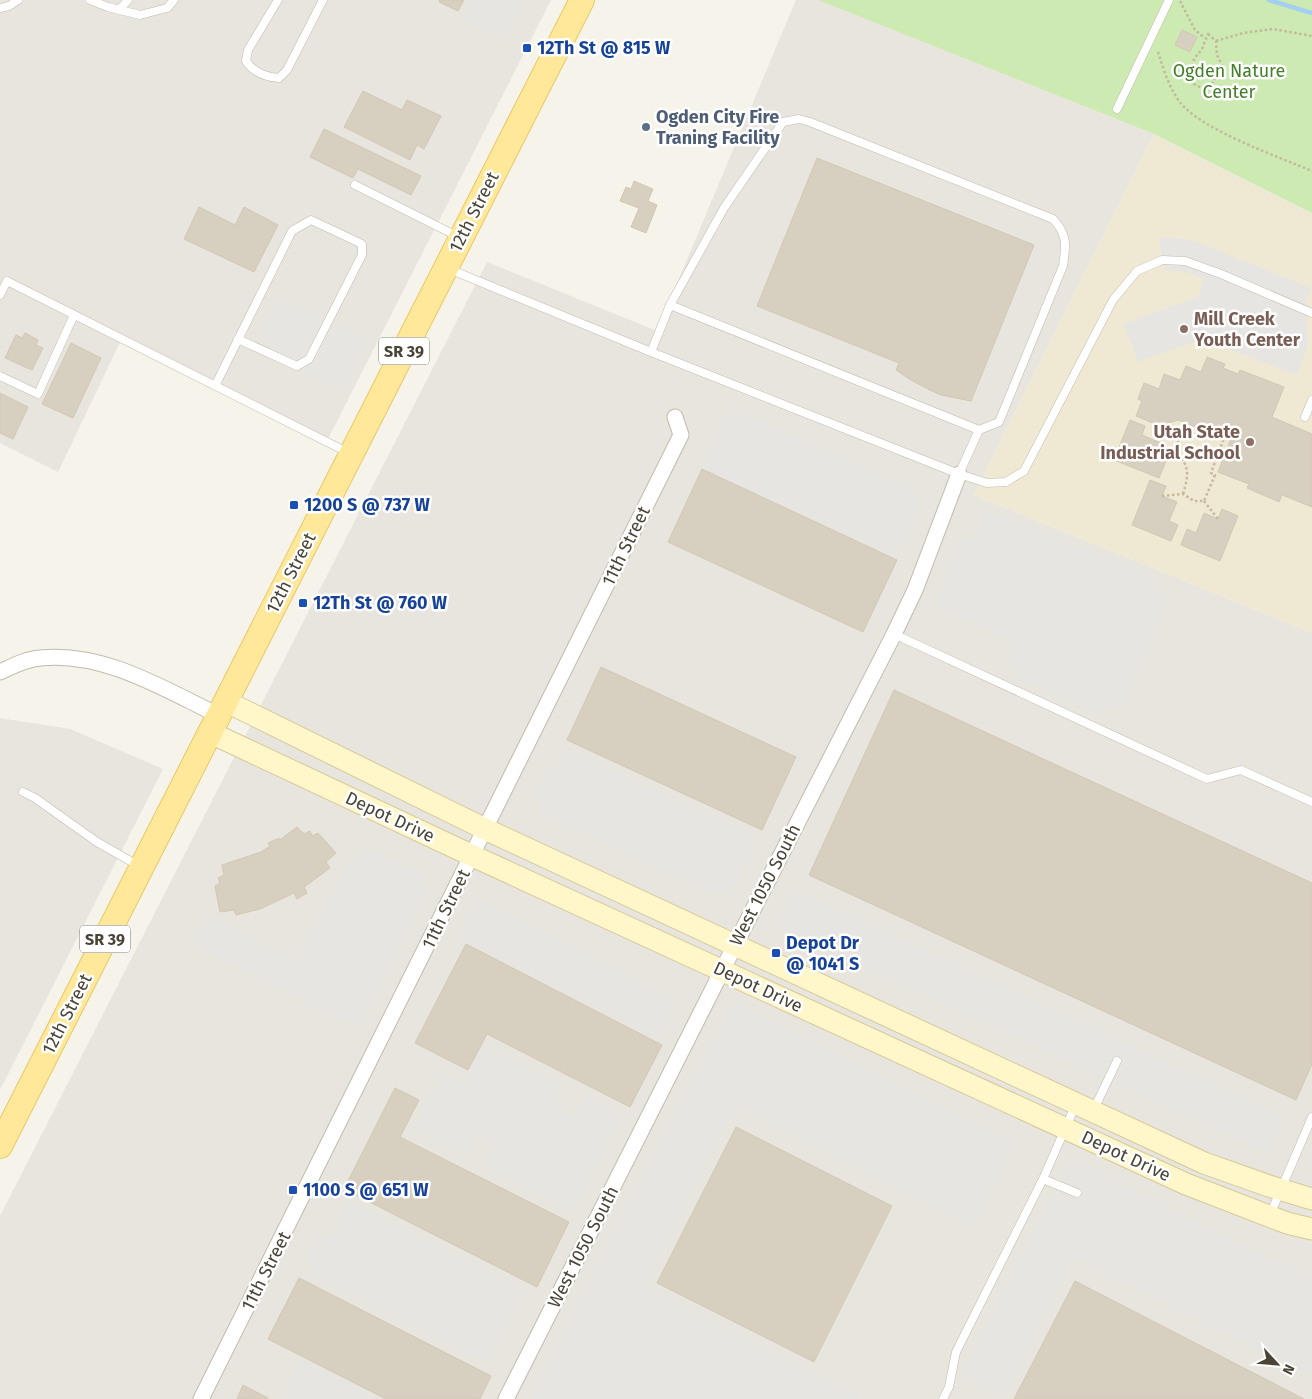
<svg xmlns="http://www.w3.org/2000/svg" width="1312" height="1399" font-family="'Fira Sans',sans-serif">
<rect width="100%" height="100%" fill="#f5f3ea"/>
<g fill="#e8e4de">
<polygon points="0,0 551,0 328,439 123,336 58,472 0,443"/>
<polygon points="796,0 818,0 1154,134 974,495 1312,633 1312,1399 0,1399 0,1216 487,262 657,331"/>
<polygon points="0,718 70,729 163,769 0,1090"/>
</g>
<polygon fill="#efe9d4" points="1154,134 1312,213 1312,633 974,495"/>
<polygon fill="#cdeab2" points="818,0 1312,0 1312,213 1154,134"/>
<g fill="#e7e5e1">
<polygon points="470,0 523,0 503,39 462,19"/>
<polygon points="1158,238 1180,238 1197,242 1311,288 1307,297 1308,345 1297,375 1202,339 1138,362 1123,324 1198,297 1204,279 1186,272 1165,270"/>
<polygon points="280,298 366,340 341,390 271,358 264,329"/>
<polygon points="732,408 907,487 914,493 918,500 917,509 902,547 899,546 894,557 701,468 713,443 716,445"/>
<polygon points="987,511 1155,578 1151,590 1168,596 1121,708 1108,704 1103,715 1016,676 1020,668 1005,661 1013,642 936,606 962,538 974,542"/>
<polygon points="564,749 756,837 735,883 730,889 722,893 715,894 547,816 541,812 537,802 537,795 544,776 549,779"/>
<polygon points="365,847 422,875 417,886 425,891 357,1027 192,943 207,916 297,962 351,858 358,861"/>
<polygon points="795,890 1281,1116 1265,1152 778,927"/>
<polygon points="479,899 677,1001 657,1039 460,938"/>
<polygon points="734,1002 1014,1144 973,1226 734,1105 642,1286 864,1399 532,1399"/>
<polygon points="483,1046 561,1086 551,1107 572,1118 583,1096 620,1115 572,1210 486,1166 496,1146 477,1136 466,1156 413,1129 441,1073 464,1084"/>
<polygon points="1072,1159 1312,1280 1312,1377 1073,1257 1003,1396 963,1375"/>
<polygon points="349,1202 522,1290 485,1362 312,1274 316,1265 305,1260 319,1234 330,1239"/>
<polygon points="301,1357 383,1399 285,1399 289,1390 286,1388"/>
</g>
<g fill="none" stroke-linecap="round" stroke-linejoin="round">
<polyline stroke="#a5cef3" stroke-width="4.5" points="1269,0 1312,13"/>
</g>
<g fill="#d7cfbf" stroke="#d2c8b2">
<polygon points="440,0 464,0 458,11 439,2"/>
<polygon points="1182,30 1197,37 1190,52 1175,45"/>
<polygon points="363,91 402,110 407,100 441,116 424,149 417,145 410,160 344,127"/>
<polygon points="324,129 421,176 411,195 358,169 353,178 310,157"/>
<polygon points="817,158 1034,245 971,401 941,395 928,389 911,380 896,370 899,363 757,306"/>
<polygon points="634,181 653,189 648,201 657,205 646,233 631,227 639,208 620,201 626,187 631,189"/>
<polygon points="199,207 235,225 244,207 278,225 254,272 184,239"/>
<polygon points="25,333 38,340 36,345 43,348 32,370 5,358 16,335 22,338"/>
<polygon points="71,343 101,358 73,418 42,404"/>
<polygon points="1207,357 1225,364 1223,368 1238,374 1240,370 1284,387 1272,417 1312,434 1312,507 1282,495 1279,502 1247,488 1249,484 1218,472 1230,441 1178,420 1160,426 1136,416 1142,401 1138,399 1144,383 1159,389 1164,374 1180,380 1186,366 1201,372"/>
<polygon points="0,393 28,407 13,439 0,433"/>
<polygon points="1130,420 1145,426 1142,435 1161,443 1155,457 1166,461 1159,478 1114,460"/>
<polygon points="702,469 897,560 863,632 668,542"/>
<polygon points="1150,480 1166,486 1162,496 1177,502 1169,521 1178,525 1171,541 1132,525"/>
<polygon points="1222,509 1238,516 1220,561 1181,545 1187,529 1196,533 1204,513 1218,519"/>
<polygon points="601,667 796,757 762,830 567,740"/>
<polygon points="894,690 1312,883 1312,1064 1296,1100 809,875"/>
<polygon points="297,827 304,834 310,831 312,836 318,833 336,853 326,862 330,868 304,887 307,893 297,899 294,893 260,909 236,915 234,910 220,912 215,886 220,883 218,878 224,875 222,865 261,852 270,846 268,843 279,838 280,840"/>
<polygon points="466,944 662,1045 630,1107 487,1034 468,1070 415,1043"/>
<polygon points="395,1088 419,1100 400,1137 569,1222 537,1287 344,1189"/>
<polygon points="736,1127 892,1206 814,1362 657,1283"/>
<polygon points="299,1278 491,1376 480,1399 386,1399 268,1339"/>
<polygon points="1075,1281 1304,1399 1014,1399"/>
<polygon points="243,1385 268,1398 268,1399 237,1399"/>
</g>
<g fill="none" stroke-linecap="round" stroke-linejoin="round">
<defs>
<g id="lane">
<polyline points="90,0 108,7 140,15 167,8 174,0"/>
<path d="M 278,0 L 248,50 L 246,61 C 253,72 266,77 279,78 L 287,70 L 323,0"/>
<polyline points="0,8 9,6 18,0"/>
<polyline points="119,10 128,0"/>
<polyline points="1117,109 1169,0"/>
<polyline points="355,185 459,237"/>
<polyline points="449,269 651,352 959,474 987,483 1006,482 1024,471 1113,300 1137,271 1162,260 1185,261 1221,274 1312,313"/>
<polyline points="0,295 7,281 349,453"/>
<polyline points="670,305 979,430 959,474"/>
<path d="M 651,352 L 670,305 L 724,208 L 783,122 L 799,119 L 810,122 L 1053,219 C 1068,235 1066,246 1063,266 L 999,422 L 979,430"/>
<polyline points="0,376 38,394 74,315"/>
<polyline points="215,386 292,231 311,220 362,244 362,255 309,359 297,366 238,339"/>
<polyline points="1305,417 1312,400"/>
<polyline points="894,634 1207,779 1241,770 1312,802"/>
<polyline points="23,792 35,798 97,842 139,866"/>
<polyline points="1076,1104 1043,1179 1077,1193"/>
<polyline points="1094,1109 1117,1061"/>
<polyline points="1270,1215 1312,1117"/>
<polyline points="943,1399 949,1387 956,1352 1043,1179"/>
</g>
<g id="street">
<path d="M 0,672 C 13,666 26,659 40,658 C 103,651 164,689 218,715"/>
<polyline points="201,1399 681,435 675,417"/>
<polyline points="506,1399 735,945 894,634 915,590 959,474"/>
</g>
<g id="secondary">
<polyline points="225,701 485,829 1204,1163 1269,1186 1312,1199"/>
<polyline points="209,732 473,856 1186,1184 1287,1223 1312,1229"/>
</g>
<polyline id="primary" points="0,1146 582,0"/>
</defs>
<use href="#lane" stroke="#c1bbac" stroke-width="9"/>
<use href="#street" stroke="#c1bbac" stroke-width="17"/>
<use href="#secondary" stroke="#d6c999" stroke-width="23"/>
<use href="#primary" stroke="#e8c966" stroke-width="26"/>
<g stroke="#c4b89d" stroke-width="2.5" stroke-dasharray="2.5 2.5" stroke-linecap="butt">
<polyline points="1180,1 1195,30 1205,38"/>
<path d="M 1208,34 L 1216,41 L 1217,55 L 1222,65 C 1215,78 1212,95 1194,84 L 1192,74 L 1194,59 L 1202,49 Z"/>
<polyline points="1216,41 1243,33 1273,29 1312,36"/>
<path d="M 1158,52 C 1163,68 1169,87 1179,101 C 1199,129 1279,157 1312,171"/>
<polyline points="1155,457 1175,450"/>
<path d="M 1183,494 C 1189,474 1190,467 1175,450 L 1186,423"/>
<polyline points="1162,496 1183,494 1194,501 1204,501 1215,475 1211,473 1224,438"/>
<polyline points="1204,501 1218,519"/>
</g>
<use href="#lane" stroke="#fff" stroke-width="8"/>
<use href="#street" stroke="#fff" stroke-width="15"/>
<use href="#secondary" stroke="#fff6ca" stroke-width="21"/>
<use href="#primary" stroke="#ffe899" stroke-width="24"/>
</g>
<g fill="#1a4fb4" stroke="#fff" stroke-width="2">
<rect x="522" y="43" width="10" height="10" rx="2.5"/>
<rect x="289" y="500" width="10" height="10" rx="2.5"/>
<rect x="298" y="598" width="10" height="10" rx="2.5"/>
<rect x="771" y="948" width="10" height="10" rx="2.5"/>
<rect x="288" y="1185" width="10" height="10" rx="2.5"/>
</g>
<circle fill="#5c6f8a" stroke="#fff" stroke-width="2" cx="646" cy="127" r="5"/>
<g fill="#8d6e63" stroke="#fff" stroke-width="2">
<circle cx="1184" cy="329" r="5"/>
<circle cx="1250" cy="442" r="5"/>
</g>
<g text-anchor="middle" stroke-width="5" stroke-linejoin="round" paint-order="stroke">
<g fill="#fff" stroke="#807c73" stroke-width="1">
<rect x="379" y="337.5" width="50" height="27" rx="4"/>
<rect x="80" y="925.5" width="50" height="27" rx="4"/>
</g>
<g font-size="16" font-weight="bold" fill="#4a4437">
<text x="404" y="357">SR 39</text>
<text x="105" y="945">SR 39</text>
</g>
<g font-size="18" font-weight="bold" fill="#164399" stroke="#fff" text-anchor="start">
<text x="537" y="54">12Th St @ 815 W</text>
<text x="304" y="511">1200 S @ 737 W</text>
<text x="313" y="609">12Th St @ 760 W</text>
<text x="786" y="949">Depot Dr<tspan x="786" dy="21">@ 1041 S</tspan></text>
<text x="303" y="1196">1100 S @ 651 W</text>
</g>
<g font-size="18" fill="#437e28" stroke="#fff">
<text x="1229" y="77">Ogden Nature<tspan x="1229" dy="21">Center</tspan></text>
</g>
<g font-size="18" font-weight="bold" fill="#4e5e75" stroke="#fff" text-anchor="start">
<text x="656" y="123">Ogden City Fire<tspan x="656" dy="21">Traning Facility</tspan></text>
</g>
<g font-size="18" fill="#4a4437" stroke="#fff">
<text transform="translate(474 212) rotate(-63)" y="6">12th Street</text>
<text transform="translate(626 546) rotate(-64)" y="6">11th Street</text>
<text transform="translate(291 573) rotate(-63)" y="6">12th Street</text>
<text transform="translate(390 817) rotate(25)" y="6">Depot Drive</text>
<text transform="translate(765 885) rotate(-63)" y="6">West 1050 South</text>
<text transform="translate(446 909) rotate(-64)" y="6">11th Street</text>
<text transform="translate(758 987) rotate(25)" y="6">Depot Drive</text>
<text transform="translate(67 1014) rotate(-63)" y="6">12th Street</text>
<text transform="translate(1126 1156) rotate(25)" y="6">Depot Drive</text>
<text transform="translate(583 1247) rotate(-63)" y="6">West 1050 South</text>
<text transform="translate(266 1271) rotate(-63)" y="6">11th Street</text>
</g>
<g font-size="18" font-weight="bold" fill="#785e54" stroke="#fff" text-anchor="start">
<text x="1194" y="325">Mill Creek<tspan x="1194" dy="21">Youth Center</tspan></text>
<text x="1240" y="438" text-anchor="end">Utah State<tspan x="1240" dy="21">Industrial School</tspan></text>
</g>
</g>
<g transform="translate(1277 1364) rotate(116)" stroke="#ffffff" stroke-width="4" paint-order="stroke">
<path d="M0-4L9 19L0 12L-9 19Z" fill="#4a4437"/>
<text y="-8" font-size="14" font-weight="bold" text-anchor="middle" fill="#4a4437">N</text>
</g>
</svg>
